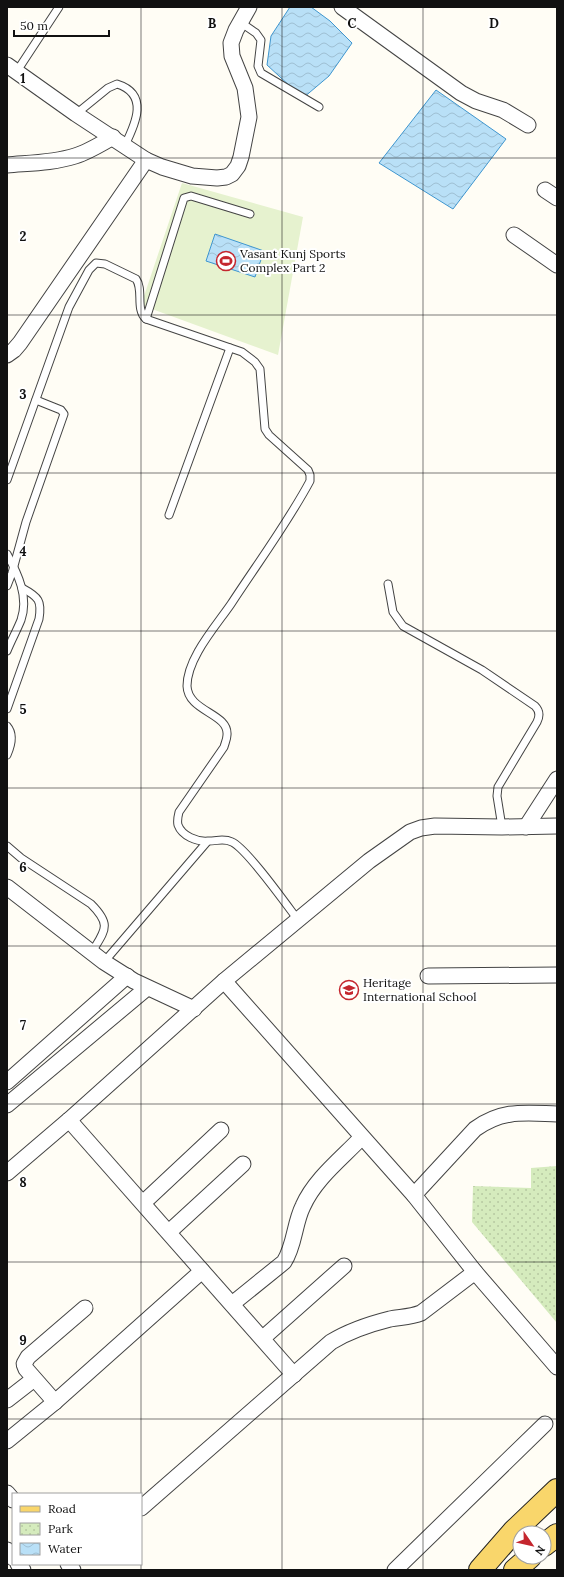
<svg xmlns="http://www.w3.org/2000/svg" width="564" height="1577" font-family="Lora,serif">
<defs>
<pattern id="park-dots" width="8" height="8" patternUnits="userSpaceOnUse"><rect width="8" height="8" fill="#d5ebbd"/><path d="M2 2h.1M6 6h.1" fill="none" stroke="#b6c8a1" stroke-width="1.8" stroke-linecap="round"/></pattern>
<pattern id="water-waves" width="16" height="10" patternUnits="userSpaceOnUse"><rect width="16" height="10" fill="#b9e0f7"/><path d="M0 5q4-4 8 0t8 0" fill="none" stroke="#9ebfd3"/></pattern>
</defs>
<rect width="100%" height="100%" fill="#fffdf5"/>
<polygon fill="url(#park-dots)" points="557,1166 557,1323 472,1222 473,1186 531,1188 531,1168"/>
<polygon fill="#e6f2cf" points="182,183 303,217 278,355 141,305"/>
<g fill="url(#water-waves)" stroke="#3f96cf">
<polygon points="290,7 311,7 330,21 352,43 329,76 303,98 267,65 271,36"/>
<polygon points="436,90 506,139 453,209 379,163"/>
<polygon points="215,234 264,251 255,277 206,261"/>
</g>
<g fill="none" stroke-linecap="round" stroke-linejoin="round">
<defs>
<g id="lane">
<polyline points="240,22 256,33 261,40 258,66 261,73 319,107"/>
<polyline points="17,71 59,7"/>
<path d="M 76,114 L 108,88 L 117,84 C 149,94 136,123 125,145"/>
<polyline points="146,319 184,198 191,196 250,214"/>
<path d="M 7,480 L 69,307 L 89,270 L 96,263 L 105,264 L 136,279 C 144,290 135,309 146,319 L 242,352 L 255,362 L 260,369 L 265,429 L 269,435 L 308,470 L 310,475 L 310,481 C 287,524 257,564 231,604 C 216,626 187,658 187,686 C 188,712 229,713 227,735 C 227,739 225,743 224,747 L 179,812 C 178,816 177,821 178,825 C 182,836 197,842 208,841 C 218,841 224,838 232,842 C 247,849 286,904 298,920"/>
<polyline points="169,515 230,348"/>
<path d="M 7,554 C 18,574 29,597 21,620 C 17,630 11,641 7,651"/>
<path d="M 388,584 L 393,612 L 403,626 L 482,670 L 535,706 C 540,711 540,716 537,722 L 498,787 L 497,796 L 502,827"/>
<polyline points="7,586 12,573 26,522 64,414 61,410 36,400"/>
<path d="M 7,709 L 39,619 C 42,601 39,597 22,588"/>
<path d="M 7,726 C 14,734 11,746 7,755"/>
<path d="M 7,846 L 21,858 L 91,904 C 112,925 105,930 92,952"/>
<polyline points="104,962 207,842"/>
</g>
<g id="street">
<polyline points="342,7 461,93 476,101 503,110 528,125"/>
<polyline points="7,65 76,114 146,160 162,167 192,176 217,178 226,177 232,174 238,166 241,157 249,117 245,88 232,56 231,43 236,30 249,7"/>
<path d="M 7,165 C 29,163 53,163 75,156 C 88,152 101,144 113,137"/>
<polyline points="545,190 557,198"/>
<polyline points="514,235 557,265"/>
<polyline points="7,355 14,350 20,343 146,160"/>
<polyline points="526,827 557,779"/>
<polyline points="7,887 104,962 134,981 194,1009"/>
<polyline points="428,976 557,975"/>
<polyline points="224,981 414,1195 475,1272 557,1367"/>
<polyline points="7,1082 127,976"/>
<polyline points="7,1105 147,988"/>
<polyline points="69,1120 294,1375"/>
<polyline points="7,1173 69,1120 224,981 369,861 410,832 421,828 435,826 502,827 557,826"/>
<path d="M 414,1195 L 475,1129 C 503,1109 525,1113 557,1114"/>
<polyline points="143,1203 221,1130"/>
<polyline points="169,1232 243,1164"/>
<path d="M 232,1304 L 284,1262 C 295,1245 294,1224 303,1206 C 315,1179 341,1159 361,1138"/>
<polyline points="263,1338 344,1266"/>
<polyline points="7,1400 34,1379"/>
<polyline points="55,1402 26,1369 24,1364 28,1357 85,1308"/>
<polyline points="7,1441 55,1402 202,1271"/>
<polyline points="7,1493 13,1500"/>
<path d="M 141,1508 L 331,1342 C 349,1331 370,1324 390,1319 C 401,1317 411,1317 421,1313 L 475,1272"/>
<polyline points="7,1550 13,1558"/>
<polyline points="18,1564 23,1570"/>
<polyline points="68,1564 73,1570"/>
<polyline points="395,1570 545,1424"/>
</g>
<g id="primary">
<polyline points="544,1545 557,1535"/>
<polyline points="480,1570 514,1531 557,1490"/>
<polyline points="515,1570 530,1557"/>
</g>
</defs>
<use href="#lane" stroke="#444" stroke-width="9"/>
<use href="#street" stroke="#444" stroke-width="17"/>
<use href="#primary" stroke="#222" stroke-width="24"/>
<use href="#lane" stroke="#fff" stroke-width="7"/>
<use href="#street" stroke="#fff" stroke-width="15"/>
<use href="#primary" stroke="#f9d66b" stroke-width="22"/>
</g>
<path fill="none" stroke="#111" stroke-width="1" stroke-opacity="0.55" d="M 141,7 L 141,1494M 282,7 L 282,1570M 423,7 L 423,1570M 7,158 L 557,158M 7,315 L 557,315M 7,473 L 557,473M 7,631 L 557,631M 7,788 L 557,788M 7,946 L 557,946M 7,1104 L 557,1104M 7,1262 L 557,1262M 7,1419 L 557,1419M 141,1494 L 141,1564M 141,1564 L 141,1570"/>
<defs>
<symbol id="stadium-ring" viewBox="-11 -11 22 22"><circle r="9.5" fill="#fff" stroke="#c4262e" stroke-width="1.5"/><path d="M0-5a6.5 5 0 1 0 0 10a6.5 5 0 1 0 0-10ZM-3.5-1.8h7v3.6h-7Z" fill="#c4262e"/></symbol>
<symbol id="school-ring" viewBox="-11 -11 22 22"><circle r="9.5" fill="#fff" stroke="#c4262e" stroke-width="1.5"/><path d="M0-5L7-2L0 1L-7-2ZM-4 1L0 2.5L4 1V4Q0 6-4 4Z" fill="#c4262e"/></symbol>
</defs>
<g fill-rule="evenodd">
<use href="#stadium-ring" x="215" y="250" width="22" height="22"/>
<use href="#school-ring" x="338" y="979" width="22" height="22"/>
</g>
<g text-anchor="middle" stroke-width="4" stroke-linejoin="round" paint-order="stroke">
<g font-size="12" fill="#111" stroke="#fff" text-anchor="start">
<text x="240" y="258">Vasant Kunj Sports<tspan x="240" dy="14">Complex Part 2</tspan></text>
<text x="363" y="987">Heritage<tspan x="363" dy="14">International School</tspan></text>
</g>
</g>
<g font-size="13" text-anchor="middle" font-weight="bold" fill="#111" stroke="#fff" stroke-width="4" stroke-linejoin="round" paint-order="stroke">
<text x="212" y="28">B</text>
<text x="352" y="28">C</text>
<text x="494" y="28">D</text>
<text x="23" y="83">1</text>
<text x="23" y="241">2</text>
<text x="23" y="399">3</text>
<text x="23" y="556">4</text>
<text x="23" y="714">5</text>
<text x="23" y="872">6</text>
<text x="23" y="1030">7</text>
<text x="23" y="1187">8</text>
<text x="23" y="1345">9</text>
</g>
<rect width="564" height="1577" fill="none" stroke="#111111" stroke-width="16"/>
<rect x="12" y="1493" width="130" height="72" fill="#ffffff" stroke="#a0a0a0"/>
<rect x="20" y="1506" width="20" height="6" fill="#f9d66b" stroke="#a0a0a0"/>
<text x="48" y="1513" font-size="12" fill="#111111">Road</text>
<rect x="20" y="1523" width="20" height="12" fill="url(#park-dots)" stroke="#a0a0a0"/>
<text x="48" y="1533" font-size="12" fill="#111111">Park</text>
<rect x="20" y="1543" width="20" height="12" fill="url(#water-waves)" stroke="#a0a0a0"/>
<text x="48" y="1553" font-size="12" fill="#111111">Water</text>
<g transform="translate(532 1545) rotate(124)"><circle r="19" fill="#ffffff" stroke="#a0a0a0"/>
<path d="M0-3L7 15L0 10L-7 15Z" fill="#c4262e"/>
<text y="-6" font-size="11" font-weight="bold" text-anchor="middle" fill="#111111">N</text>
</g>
<path d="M14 30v6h95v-6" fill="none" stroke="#111111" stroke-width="2"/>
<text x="20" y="30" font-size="12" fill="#111111" stroke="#ffffff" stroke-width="3" paint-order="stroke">50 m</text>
</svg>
